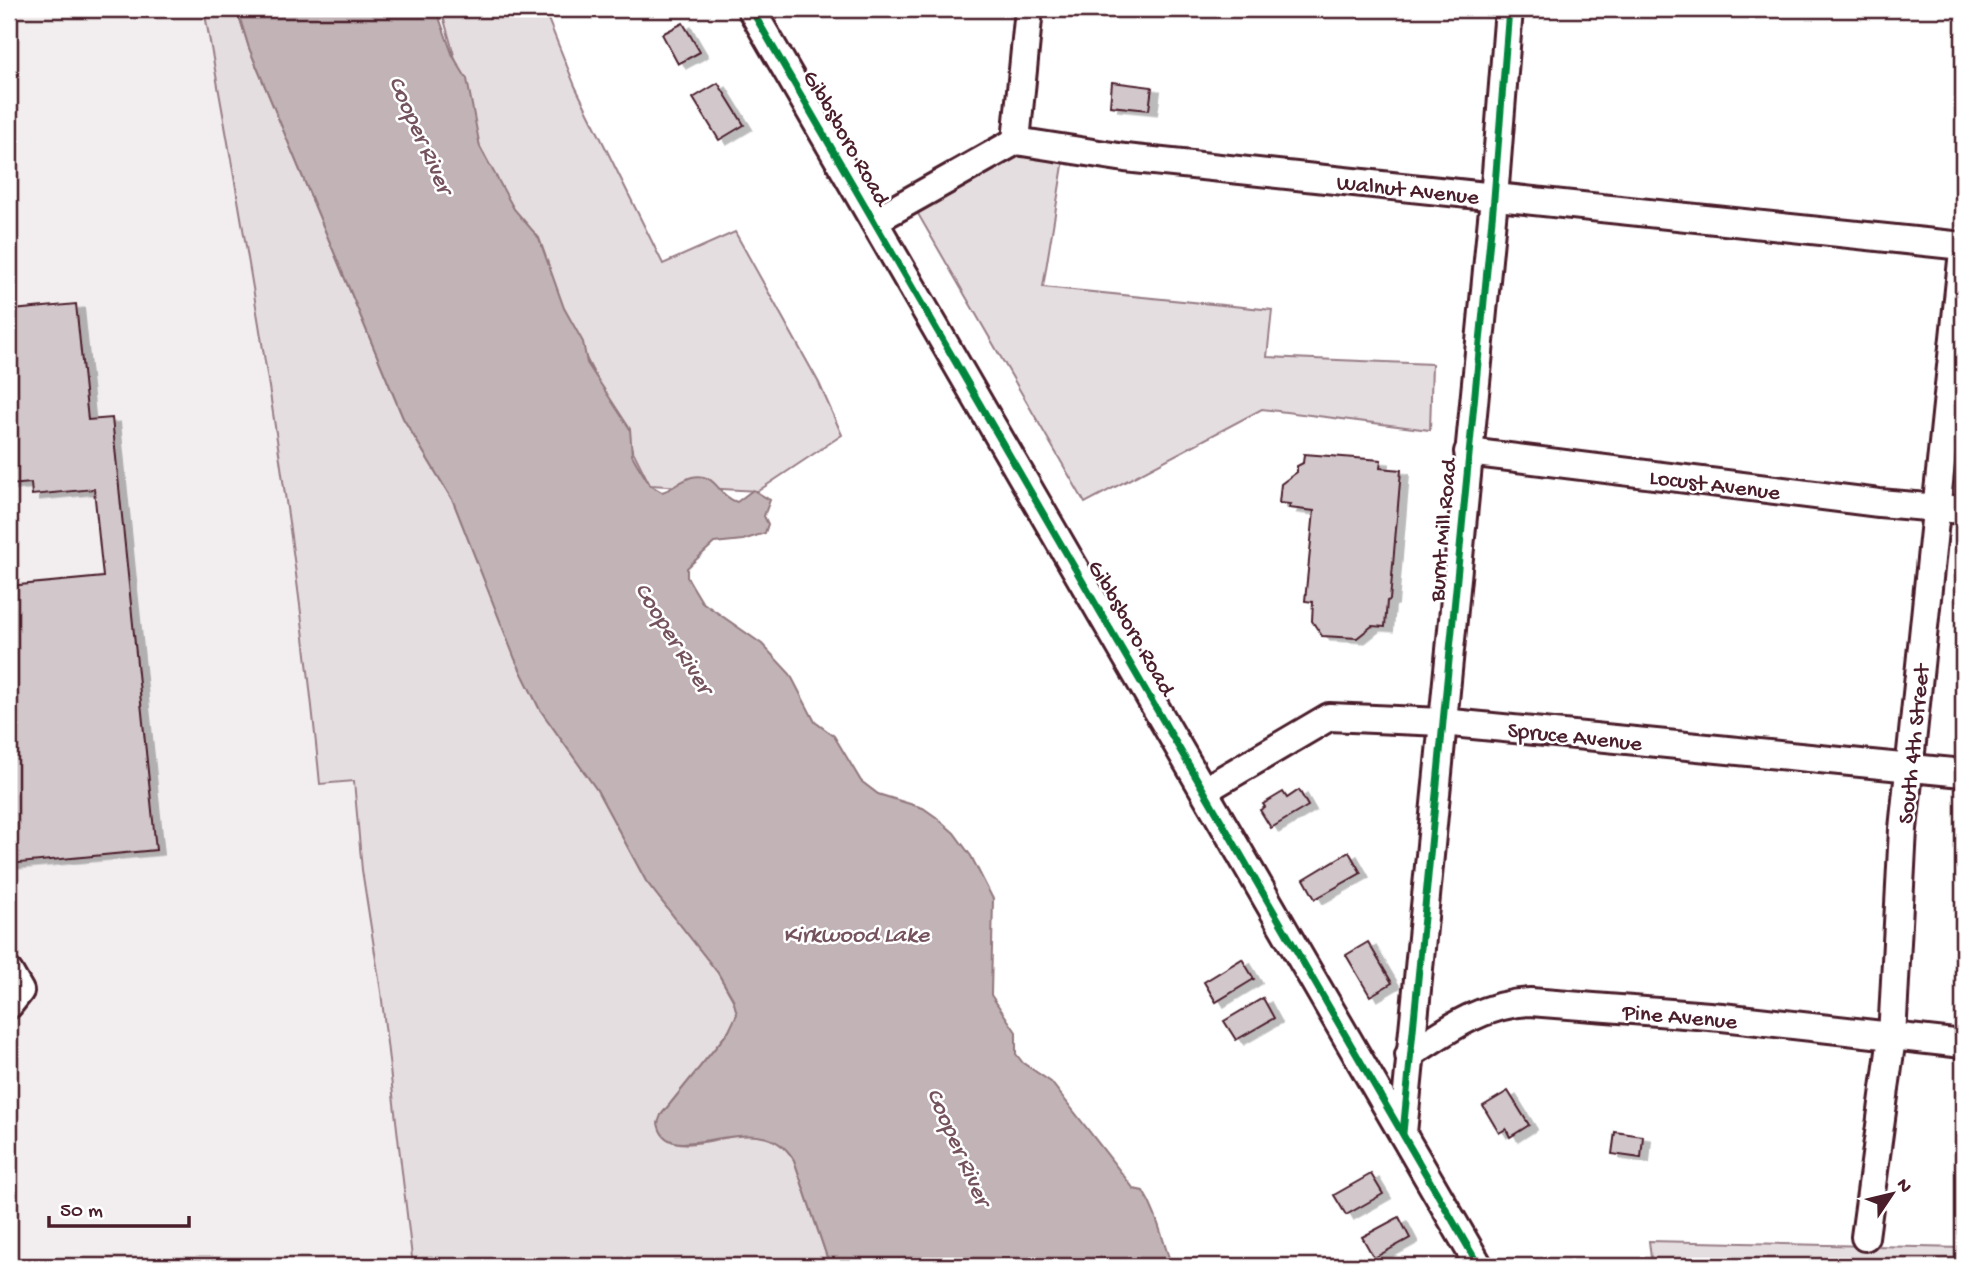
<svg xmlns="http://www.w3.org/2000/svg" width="1972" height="1275" font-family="'Gochi Hand',sans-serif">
<defs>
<filter id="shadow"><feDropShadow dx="8" dy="4.5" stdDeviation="0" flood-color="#0004"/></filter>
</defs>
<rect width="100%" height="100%" fill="#fff"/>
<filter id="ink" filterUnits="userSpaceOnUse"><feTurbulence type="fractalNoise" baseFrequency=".0143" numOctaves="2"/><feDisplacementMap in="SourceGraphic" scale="14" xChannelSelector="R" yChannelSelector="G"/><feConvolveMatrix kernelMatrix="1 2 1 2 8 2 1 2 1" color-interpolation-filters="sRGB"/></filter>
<g filter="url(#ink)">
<polygon fill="#f2eeef" points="9,9 204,9 256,298 280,454 307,650 320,784 354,780 362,870 381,992 413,1266 9,1266"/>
<g fill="#e5dee0" stroke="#987e86" stroke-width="2">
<path d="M 204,9 L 237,9 L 249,48 L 403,418 L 453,501 L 515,658 L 539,708 L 597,790 L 646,881 L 718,973 L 733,1000 L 738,1014 L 729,1031 L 661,1115 L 664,1136 C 696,1164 761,1103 794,1160 L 830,1266 L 413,1266 L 381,992 L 362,870 L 354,781 L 320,784 C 295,523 251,266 204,9 Z"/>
<polygon points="441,9 544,9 575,86 663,264 735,232 819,383 842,435 758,491 650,485 480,147"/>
<polygon points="1006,147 1066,147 1043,287 1272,310 1267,357 1432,364 1430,430 1262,409 1085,503 910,200"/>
<polygon points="1649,1241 1963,1248 1963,1266 1652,1266"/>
</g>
<path fill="#c1b3b6" stroke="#91787e" stroke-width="2" d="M 237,9 L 436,9 L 453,56 L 467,79 L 480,147 L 514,209 L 539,238 L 564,308 L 583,342 L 587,363 L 630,429 L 632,455 L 637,464 L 650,485 L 662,492 C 673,489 681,480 692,477 C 717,472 717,496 737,502 L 753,490 L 770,500 L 764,516 L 768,524 L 765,533 L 743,540 L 714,543 L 687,568 L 687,577 L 702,602 L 762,644 L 790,674 L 815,722 L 834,736 L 861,781 L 878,794 L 923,808 L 936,817 L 954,833 L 971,856 L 993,899 L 991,995 L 1016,1032 L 1016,1054 L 1023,1063 L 1051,1082 L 1134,1189 L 1143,1191 C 1158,1215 1162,1240 1172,1266 L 830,1266 L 794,1160 C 759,1100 667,1176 658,1123 L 661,1115 L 729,1031 L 737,1014 L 733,999 L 718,973 L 646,881 L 597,790 L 539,708 L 515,659 L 453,501 L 403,418 L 249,48 Z"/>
<g fill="#d2c7cb" stroke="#4a1f2b" stroke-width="2" filter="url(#shadow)">
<polygon points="683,23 700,52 678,64 662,34"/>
<polygon points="1112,82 1152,87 1149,110 1110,106"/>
<polygon points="718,83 744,125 719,140 693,98"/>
<polygon points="76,304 88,420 112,418 156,850 9,864 9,586 103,577 94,489 32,495 31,483 9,485 9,354 17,353 13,310"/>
<polygon points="1304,454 1381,460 1380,468 1401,470 1390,600 1387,601 1385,627 1372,626 1357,638 1322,636 1312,621 1313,602 1305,601 1314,511 1289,508 1291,504 1279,503 1281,484 1297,472 1297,466 1303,463"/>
<polygon points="1299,790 1308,806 1271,828 1260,810 1265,807 1263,804 1283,792 1287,798"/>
<polygon points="1349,852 1361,873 1315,899 1304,879"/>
<polygon points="1368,942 1392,983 1370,996 1346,955"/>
<polygon points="1242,959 1254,979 1216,1002 1204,982"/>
<polygon points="1263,998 1274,1018 1236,1040 1224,1021"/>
<polygon points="1508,1091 1529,1125 1510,1137 1506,1129 1499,1133 1483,1106"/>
<polygon points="1615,1132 1643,1136 1641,1158 1612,1154"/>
<polygon points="1371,1174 1383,1194 1346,1215 1334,1195"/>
<polygon points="1399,1217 1410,1238 1374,1258 1362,1237"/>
</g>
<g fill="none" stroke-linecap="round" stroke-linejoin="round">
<defs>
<g id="minor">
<polyline points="751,9 1479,1266"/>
<polyline points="1016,141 1029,9"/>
<polyline points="874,221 1016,141 1125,158 1963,246"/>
<polyline points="1468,452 1879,503 1963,510"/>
<polyline points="1205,790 1329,717 1442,722 1963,773"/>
<polyline points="9,972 20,991 9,1005"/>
<path d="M 1409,1055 C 1448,1029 1483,1004 1530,1002 L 1722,1017 L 1963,1044"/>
<polyline points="1403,1133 1494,198 1509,9"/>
<polyline points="1865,1237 1892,1037 1903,829 1963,251"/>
</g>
</defs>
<use href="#minor" stroke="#4a1f2b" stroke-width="32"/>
<use href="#minor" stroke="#fff" stroke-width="26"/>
<defs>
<g id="cycleway">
<polyline points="751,9 1479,1266"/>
<polyline points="1403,1133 1494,198 1509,9"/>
</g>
</defs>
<use href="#cycleway" stroke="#fff" stroke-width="11"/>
<use href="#cycleway" stroke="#00873e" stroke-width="7"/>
</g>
</g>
<g text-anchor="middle" stroke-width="5" stroke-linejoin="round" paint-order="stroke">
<g font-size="23" fill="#4a1f2b" stroke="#fff">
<text transform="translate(848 137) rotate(60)" y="8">Gibbsboro Road</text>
<text transform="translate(1408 188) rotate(6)" y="8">Walnut Avenue</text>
<text transform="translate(1715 483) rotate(7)" y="8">Locust Avenue</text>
<text transform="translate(1441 530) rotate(-85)" y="8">Burnt Mill Road</text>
<text transform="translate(1133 627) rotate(60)" y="8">Gibbsboro Road</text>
<text transform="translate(1575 735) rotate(6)" y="8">Spruce Avenue</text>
<text transform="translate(1912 744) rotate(-84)" y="8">South 4th Street</text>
<text transform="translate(1680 1015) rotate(5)" y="8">Pine Avenue</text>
</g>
<g font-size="24" font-style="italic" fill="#74535c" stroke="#fff">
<text transform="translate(422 134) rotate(66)" y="8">Cooper River</text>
<text transform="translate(675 637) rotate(58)" y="8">Cooper River</text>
<text x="856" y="941">Kirkwood Lake</text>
<text transform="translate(960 1146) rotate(66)" y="8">Cooper River</text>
</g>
</g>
<rect width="1972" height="1275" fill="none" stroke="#fff" stroke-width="35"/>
<rect x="18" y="18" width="1937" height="1240" fill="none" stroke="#4a1f2b" stroke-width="2.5" filter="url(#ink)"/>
<g transform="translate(1892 1194) rotate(55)" stroke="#ffffff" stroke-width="5" paint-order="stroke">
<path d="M0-5L12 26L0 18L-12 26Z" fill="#4a1f2b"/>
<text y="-10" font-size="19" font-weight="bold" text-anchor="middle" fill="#4a1f2b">N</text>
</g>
<path d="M49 1216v10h140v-10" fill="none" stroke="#4a1f2b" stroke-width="3.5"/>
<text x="60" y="1216" font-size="21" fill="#4a1f2b" stroke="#ffffff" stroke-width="5" paint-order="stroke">50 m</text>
</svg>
